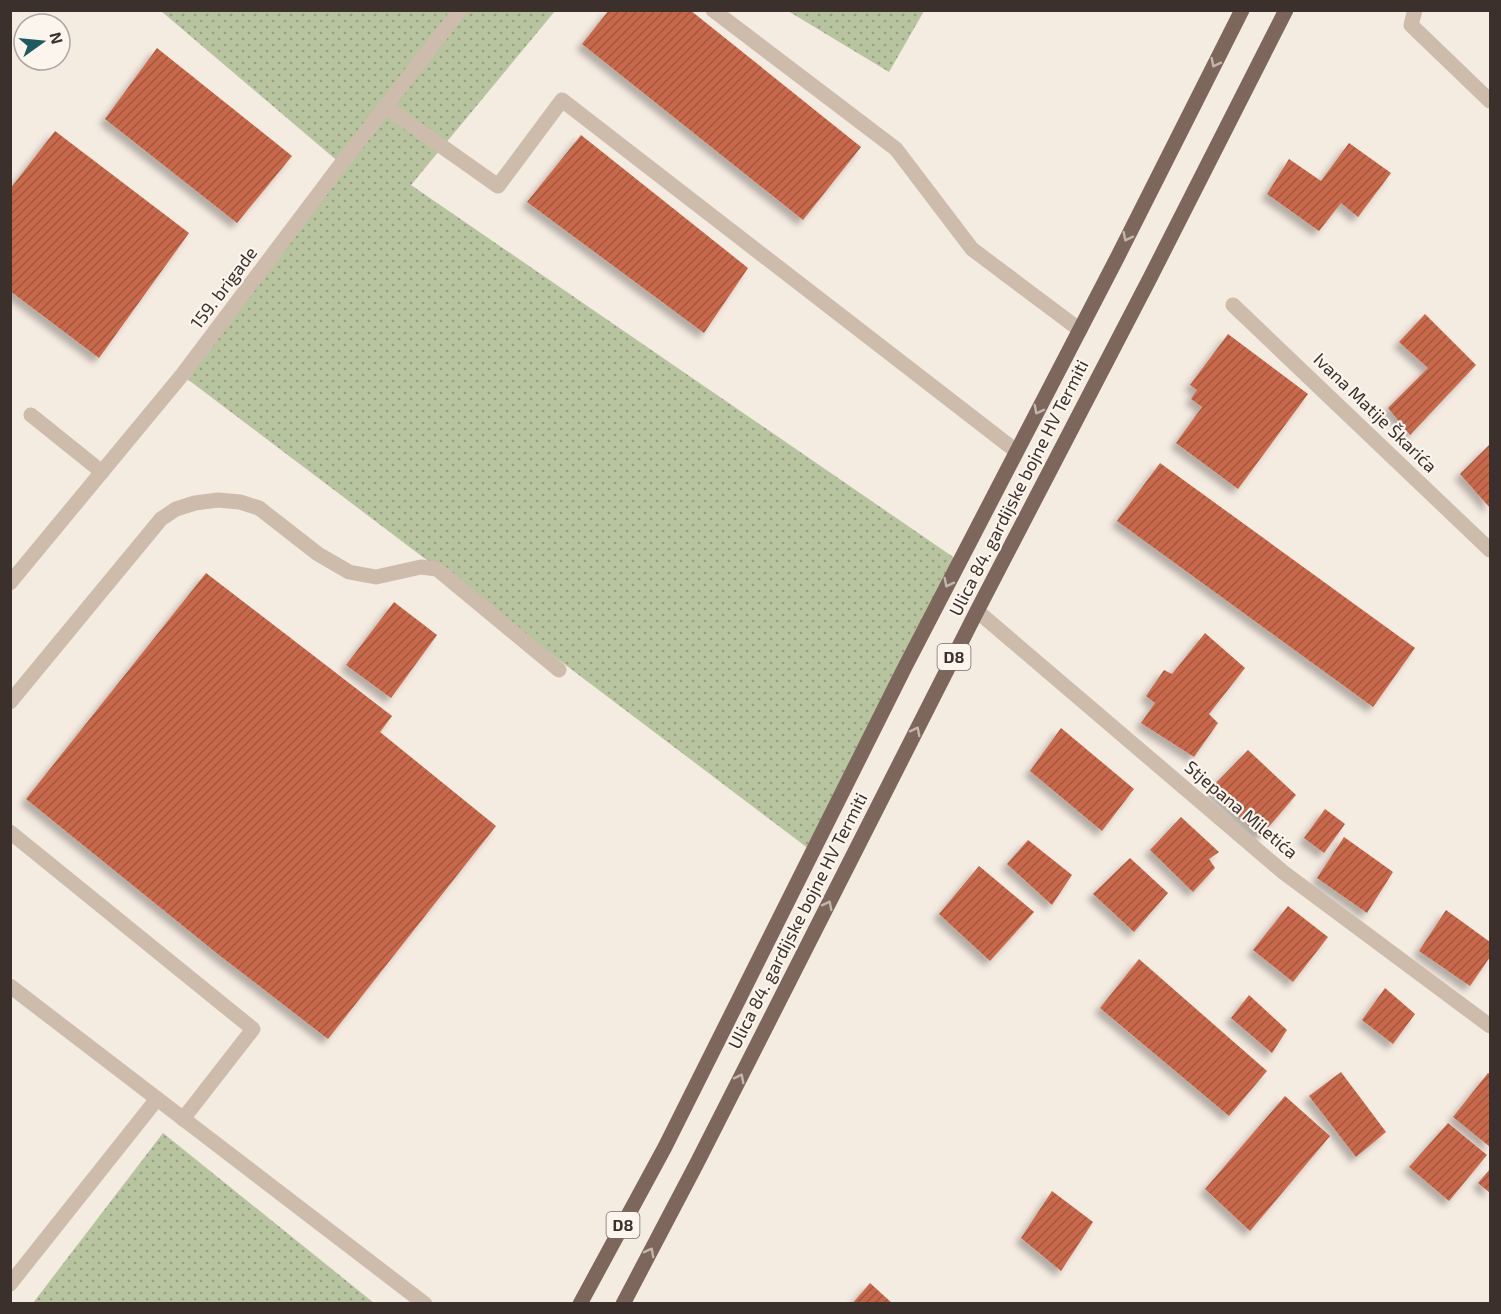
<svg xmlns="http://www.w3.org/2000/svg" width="1501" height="1314" font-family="'Exo 2',sans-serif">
<defs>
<pattern id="grass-dots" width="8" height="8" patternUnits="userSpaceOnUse" patternTransform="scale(1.5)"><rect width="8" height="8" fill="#b8c4a0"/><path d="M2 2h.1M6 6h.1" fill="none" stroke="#97a083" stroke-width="1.8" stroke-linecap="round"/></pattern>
<pattern id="building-hatch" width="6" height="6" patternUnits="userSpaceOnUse" patternTransform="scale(1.5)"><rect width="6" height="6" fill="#c8694b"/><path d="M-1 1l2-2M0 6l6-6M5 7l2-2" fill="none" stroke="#a4573f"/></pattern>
<filter id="shadow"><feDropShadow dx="-5.5" dy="5.5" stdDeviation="3" flood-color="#0004"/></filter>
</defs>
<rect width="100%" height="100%" fill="#f4ebe1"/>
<g fill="url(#grass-dots)">
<polygon points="161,11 555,11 411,185 959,561 813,852 182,375 341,164"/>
<polygon points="788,11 924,11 889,72"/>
<polygon points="163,1133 374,1303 33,1303"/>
</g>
<g fill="url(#building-hatch)" filter="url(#shadow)">
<polygon points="609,10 690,10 861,147 803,220 582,44"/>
<polygon points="157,48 292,156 237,223 105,119"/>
<polygon points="55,131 189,233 99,358 10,291 10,189"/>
<polygon points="581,135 748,268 704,333 527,202"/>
<polygon points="1349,143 1391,173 1358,217 1341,203 1319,231 1267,194 1289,159 1321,181"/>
<polygon points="1425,314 1476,365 1410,435 1388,408 1428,368 1399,342"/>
<polygon points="1228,334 1308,394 1238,489 1176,443 1202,407 1191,399 1197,390 1190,385"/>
<polygon points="1490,444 1490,508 1460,474"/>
<polygon points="1160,463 1415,648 1373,707 1117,521"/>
<polygon points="206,573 392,716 380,732 496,826 328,1039 219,955 26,799"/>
<polygon points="394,602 437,635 391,698 346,665"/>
<polygon points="1205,633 1245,668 1209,714 1218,723 1194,757 1141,723 1155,703 1146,696 1164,670 1172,674"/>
<polygon points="1061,728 1134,789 1102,831 1030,771"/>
<polygon points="1248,750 1296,795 1260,837 1210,789"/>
<polygon points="1325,809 1345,824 1324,853 1304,838"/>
<polygon points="1181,817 1219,852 1209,859 1215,868 1193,892 1150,850"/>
<polygon points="1344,837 1393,872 1367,913 1317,878"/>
<polygon points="1028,840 1072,875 1052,905 1007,864"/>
<polygon points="1130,858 1168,893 1134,932 1093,894"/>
<polygon points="979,866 1034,912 990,961 939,914"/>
<polygon points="1288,906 1328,937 1293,982 1253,950"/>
<polygon points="1446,910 1490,942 1490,957 1470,986 1419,951"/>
<polygon points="1139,959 1267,1071 1229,1116 1100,1008"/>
<polygon points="1385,988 1415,1014 1393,1044 1362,1020"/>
<polygon points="1249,995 1287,1030 1272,1053 1231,1018"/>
<polygon points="1341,1072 1386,1132 1356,1157 1309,1096"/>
<polygon points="1488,1073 1490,1074 1490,1147 1453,1117"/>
<polygon points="1285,1096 1330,1136 1250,1231 1205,1189"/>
<polygon points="1448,1123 1487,1155 1449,1201 1409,1167"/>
<polygon points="1490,1169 1490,1193 1478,1183"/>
<polygon points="1052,1191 1093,1222 1061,1271 1021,1238"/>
<polygon points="870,1283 893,1304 852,1304"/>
</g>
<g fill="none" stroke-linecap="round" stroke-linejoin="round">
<g stroke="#cdbbac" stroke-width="15">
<polyline points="713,10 896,149 972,249 1080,330"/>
<polyline points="1415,10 1411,25 1490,101"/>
<polyline points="386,107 498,186 562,100 1016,451"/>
<polyline points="1233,305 1490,550"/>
<polyline points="31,415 102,472"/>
<polyline points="10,702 161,519 176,509 195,503 218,500 240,502 259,508 318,554 349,572 376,577 421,567 437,569 559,670"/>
<polyline points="10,832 253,1029 183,1119"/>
<polyline points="10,1284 157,1099"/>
</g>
<g stroke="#cdbbac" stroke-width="15">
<polyline points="10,583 182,375 341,164 460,10"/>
<polyline points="977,611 1283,872 1490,1026"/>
<polyline points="10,986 425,1304"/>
</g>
<g stroke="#7d675c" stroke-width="15">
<polyline points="580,1304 665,1147 905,667 1116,260 1242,10"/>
<polyline points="623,1304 697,1163 977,611 1150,278 1286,10"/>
</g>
</g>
<defs><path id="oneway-chevron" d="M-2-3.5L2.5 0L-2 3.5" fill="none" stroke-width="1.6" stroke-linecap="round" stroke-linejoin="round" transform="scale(1.5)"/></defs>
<g stroke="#c2b5ac">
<use href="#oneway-chevron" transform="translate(1215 63) rotate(117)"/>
<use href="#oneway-chevron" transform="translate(1127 237) rotate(117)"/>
<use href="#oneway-chevron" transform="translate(1038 410) rotate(118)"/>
<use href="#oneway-chevron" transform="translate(948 583) rotate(117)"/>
<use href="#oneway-chevron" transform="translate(916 731) rotate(-63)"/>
<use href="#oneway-chevron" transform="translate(828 905) rotate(-63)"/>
<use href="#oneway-chevron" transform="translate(740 1078) rotate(-63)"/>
<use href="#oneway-chevron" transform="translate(650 1252) rotate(-62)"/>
</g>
<g text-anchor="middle" stroke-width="4.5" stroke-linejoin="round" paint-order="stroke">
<g fill="#fbf5ee" stroke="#756b66" stroke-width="1.5">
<rect x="937.5" y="644" width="33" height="26" rx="4.5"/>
<rect x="606.5" y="1212" width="33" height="26" rx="4.5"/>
</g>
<g font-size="16" font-weight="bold" fill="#3b302b">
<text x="954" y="663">D8</text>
<text x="623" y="1231">D8</text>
</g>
<g font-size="18" fill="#3b302b" stroke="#fbf5ee">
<text transform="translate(224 288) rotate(-53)" y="6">159. brigade</text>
<text transform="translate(1375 413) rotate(44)" y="6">Ivana Matije Škarića</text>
<text transform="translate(1019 488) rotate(-63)" y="6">Ulica 84. gardijske bojne HV Termiti</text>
<text transform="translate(1241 810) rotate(40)" y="6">Stjepana Miletića</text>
<text transform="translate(798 921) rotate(-63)" y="6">Ulica 84. gardijske bojne HV Termiti</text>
</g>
</g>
<rect width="1501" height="1314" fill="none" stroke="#3b302b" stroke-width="24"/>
<g transform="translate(42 42) rotate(75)"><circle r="28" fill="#fbf5ee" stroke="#aea6a0" stroke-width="1.5"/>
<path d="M0-4.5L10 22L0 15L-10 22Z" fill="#1f5a5e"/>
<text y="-9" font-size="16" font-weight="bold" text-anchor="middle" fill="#3b302b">N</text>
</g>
</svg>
